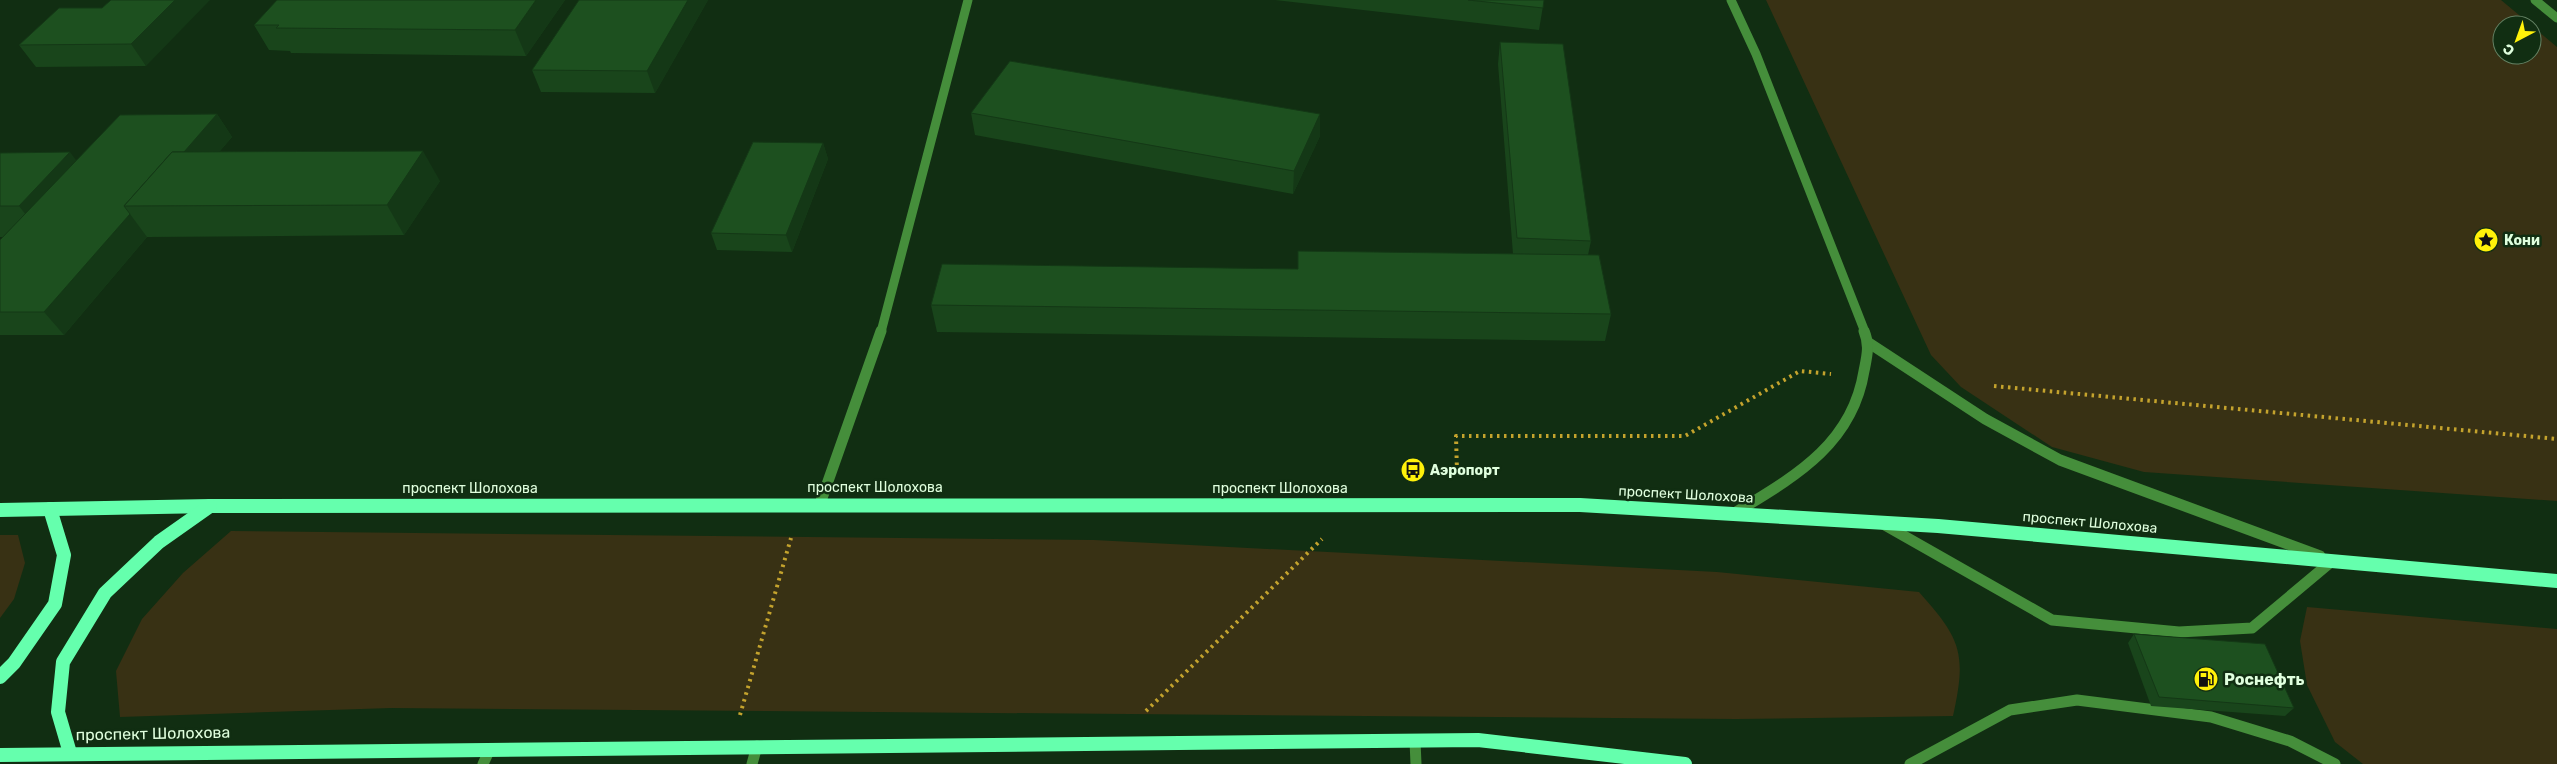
<svg xmlns="http://www.w3.org/2000/svg" width="2557" height="764" font-family="Rubik,sans-serif">
<rect width="100%" height="100%" fill="#112e12"/>
<g fill="#383114">
<polygon points="1766,0 2501,0 2531,25 2502,25 2502,55 2532,55 2532,26 2557,47 2557,501 2144,472 2052,447 1961,387 1931,355"/>
<path d="M 231,531 L 1094,540 L 1717,572 L 1919,592 C 1961,639 1967,653 1953,716 L 1736,719 L 391,708 L 120,717 L 116,671 L 142,619 L 183,573 Z"/>
<polygon points="0,535 18,535 25,563 14,599 0,618"/>
<polygon points="2307,607 2557,629 2557,764 2363,764 2335,742 2307,685 2300,641"/>
</g>
<g fill="none" stroke-linecap="round" stroke-linejoin="round">
<g stroke="#c4a32d" stroke-width="4" stroke-dasharray="2.5 4.5" stroke-linecap="butt">
<polyline points="1994,386 2557,439"/>
<polyline points="1457,472 1456,436 1685,436 1800,371 1831,374"/>
<polyline points="1146,711 1322,539"/>
<polyline points="740,715 791,538"/>
</g>
<polyline stroke="#458e3b" stroke-width="9" points="881,332 968,0"/>
<g stroke="#458e3b" stroke-width="11">
<polyline points="820,504 881,331"/>
<polyline points="1883,524 2052,620 2179,632 2252,628 2332,561"/>
<polyline points="1415,741 1416,764"/>
<polyline points="483,764 490,749"/>
<polyline points="752,764 757,746"/>
<polyline points="1910,764 2010,710 2077,700 2211,717 2290,741 2335,764"/>
</g>
<g stroke="#458e3b" stroke-width="9">
<polyline points="1731,0 1756,54 1865,332"/>
<polyline points="2535,0 2557,18"/>
</g>
<g stroke="#458e3b" stroke-width="11">
<polyline points="1869,343 1985,419 2060,460 2320,556"/>
<path d="M 1733,514 C 1792,478 1852,446 1864,371 C 1867,356 1870,345 1864,331"/>
</g>
<g stroke="#65ffad" stroke-width="14">
<polyline points="0,510 210,506 1580,505 1938,526 2557,581"/>
<polyline points="0,677 14,663 55,604 64,555 50,509"/>
<polyline points="70,753 58,712 63,662 105,593 159,542 210,506"/>
<polyline points="0,755 1478,740 1685,764"/>
</g>
</g>
<g fill="#19451b">
<polygon points="111,0 146,66 36,67 19,45 102,8"/>
<polygon points="565,0 526,56 291,53 290,51 269,50 254,25"/>
<polygon points="708,0 655,93 541,92 532,70"/>
<polygon points="1275,0 1544,0 1539,30"/>
<polygon points="1500,42 1591,241 1588,255 1611,314 1605,341 937,332 931,305 1298,269 1513,254 1498,64"/>
<polygon points="971,113 1320,136 1293,194 975,135"/>
<polygon points="217,114 232,137 219,152 440,181 404,235 147,237 64,335 0,335 0,240 3,237 0,237 0,153 76,160"/>
<polygon points="823,143 828,159 792,252 717,250 711,233"/>
<polygon points="2134,634 2294,708 2285,716 2151,706 2128,643"/>
</g>
<g fill="#143816">
<polygon points="175,0 210,0 146,66 131,44"/>
<polygon points="536,0 565,0 526,56 515,30"/>
<polygon points="688,0 708,0 655,93 647,71"/>
<polygon points="217,114 232,137 173,206 137,206"/>
<polygon points="1320,114 1320,136 1293,194 1294,171"/>
<polygon points="823,143 828,159 792,252 786,235"/>
<polygon points="423,151 440,181 404,235 387,205"/>
<polygon points="70,152 93,183 43,237 19,206"/>
<polygon points="130,214 147,237 64,335 44,312"/>
</g>
<g fill="#1d501f" stroke="#143816">
<polygon points="111,0 175,0 131,44 19,45 59,8 102,8"/>
<polygon points="277,0 536,0 515,30 276,28 279,25 254,25"/>
<polygon points="579,0 688,0 647,71 532,70"/>
<polygon points="1468,0 1544,0 1543,8"/>
<polygon points="1500,42 1563,44 1591,241 1517,238"/>
<polygon points="1010,61 1320,114 1294,171 971,113"/>
<polygon points="217,114 184,152 172,152 124,206 130,214 44,312 0,312 0,240 120,115"/>
<polygon points="753,142 823,143 786,235 711,233"/>
<polygon points="423,151 387,205 124,206 172,152"/>
<polygon points="70,152 19,206 0,206 0,153"/>
<polygon points="1298,251 1599,255 1611,314 931,305 942,264 1298,269"/>
<polygon points="2134,634 2265,644 2294,708 2159,697"/>
</g>
<defs>
<symbol id="sight-disc" viewBox="-11 -11 22 22"><circle r="9.5" fill="#fff10a" stroke="#112e12"/><path d="M0-6L1.8-2.2L6-1.7L2.9 1.2L3.7 5.4L0 3.3L-3.7 5.4L-2.9 1.2L-6-1.7L-1.8-2.2Z" fill="#111"/></symbol>
<symbol id="bus-disc" viewBox="-11 -11 22 22"><circle r="9.5" fill="#fff10a" stroke="#112e12"/><path d="M-5-6H5V4H4V6H2V4H-2V6H-4V4H-5ZM-3.5-4V0h7V-4ZM-3.5 1.2v1.5H-2V1.2ZM2 1.2v1.5H3.5V1.2Z" fill="#111"/></symbol>
<symbol id="fuel-disc" viewBox="-11 -11 22 22"><circle r="9.5" fill="#fff10a" stroke="#112e12"/><path d="M-5.5-6h7V0h2V4h1.3V-2.5L3-4.5l.8-.8L6-3V5H2.5V1h-1V6h-7ZM-4.2-4.7v3.2H.2V-4.7Z" fill="#111"/></symbol>
</defs>
<g fill-rule="evenodd">
<use href="#sight-disc" x="2472" y="226" width="28" height="28"/>
<use href="#bus-disc" x="1399" y="456" width="28" height="28"/>
<use href="#fuel-disc" x="2192" y="665" width="28" height="28"/>
</g>
<g text-anchor="middle" stroke-width="5" stroke-linejoin="round" paint-order="stroke">
<g font-size="14" font-weight="bold" fill="#e0ffde" stroke="#112e12" text-anchor="start">
<text x="2504" y="245">Кони</text>
<text x="1430" y="475">Аэропорт</text>
</g>
<g font-size="14" fill="#e0ffde" stroke="#112e12">
<text x="875" y="492">проспект Шолохова</text>
<text x="470" y="493">проспект Шолохова</text>
<text x="1280" y="493">проспект Шолохова</text>
<text transform="translate(1686 494) rotate(3)" y="5">проспект Шолохова</text>
<text transform="translate(2090 522) rotate(5)" y="5">проспект Шолохова</text>
</g>
<g font-size="16" font-weight="bold" fill="#e0ffde" stroke="#112e12" text-anchor="start">
<text x="2224" y="685">Роснефть</text>
</g>
<g font-size="16" fill="#e0ffde" stroke="#112e12">
<text transform="translate(153 733) rotate(-1)" y="6">проспект Шолохова</text>
</g>
</g>
<g transform="translate(2517 40) rotate(221)"><circle r="24" fill="#112e12" stroke="#648264"/>
<path d="M0-4L9 19L0 12L-9 19Z" fill="#fff10a"/>
<text y="-8" font-size="14" font-weight="bold" text-anchor="middle" fill="#e0ffde">С</text>
</g>
</svg>
